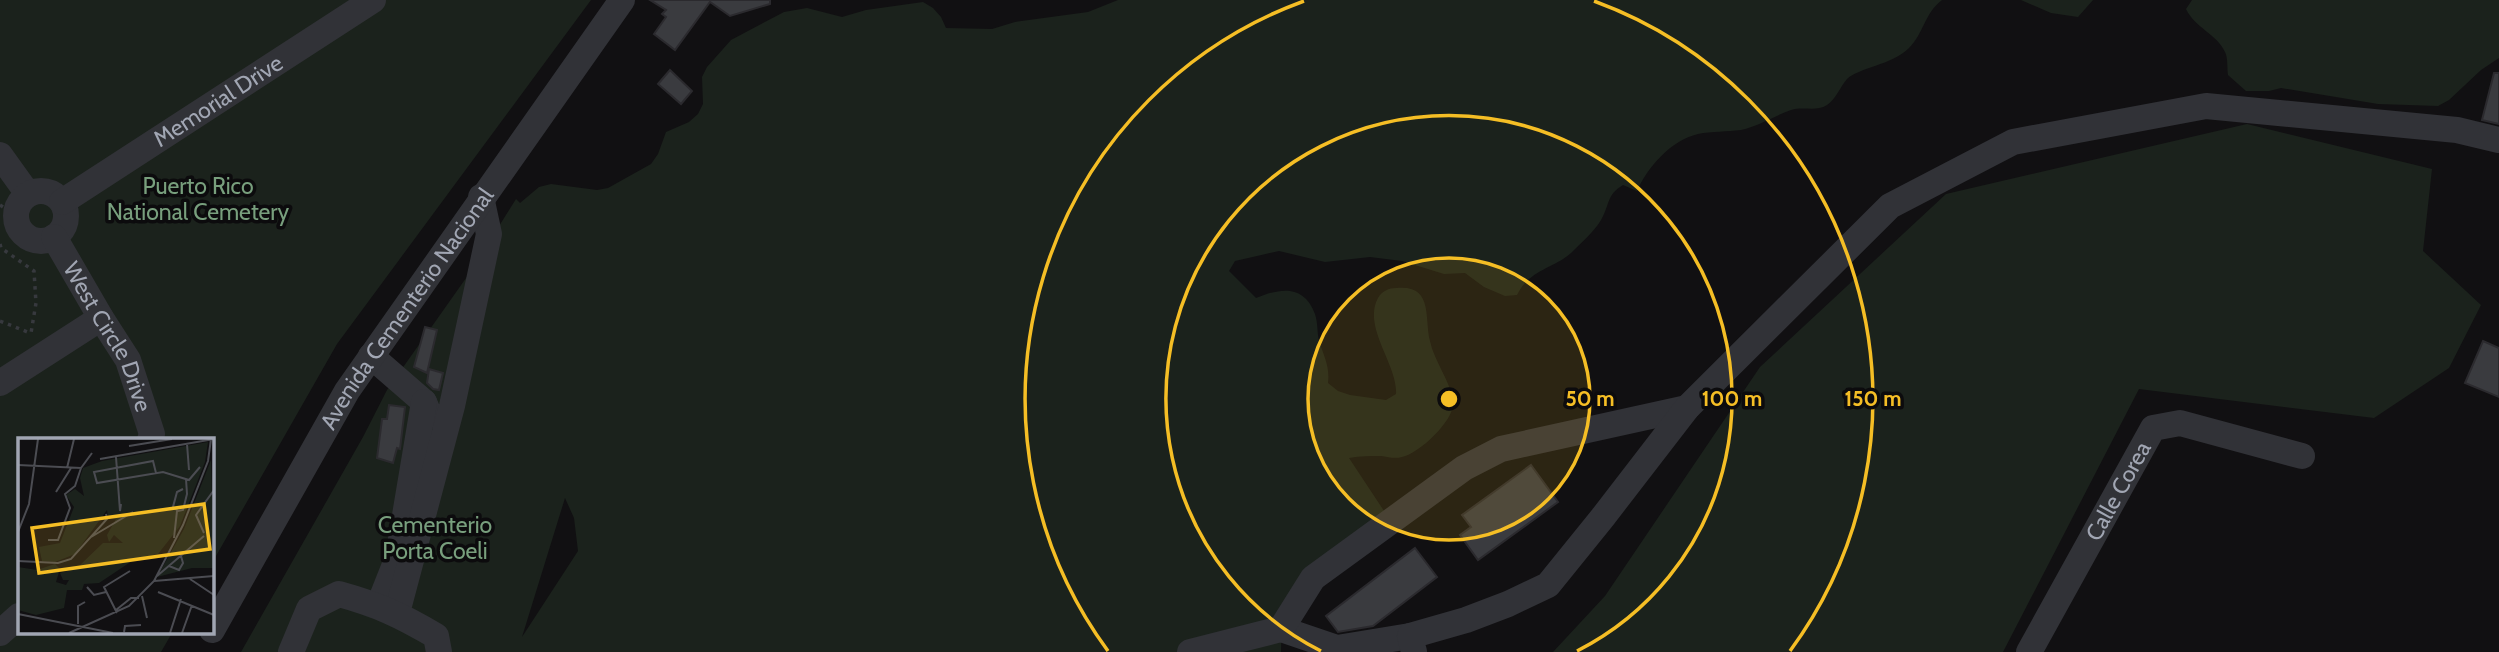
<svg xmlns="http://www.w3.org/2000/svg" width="2499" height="652" font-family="Cabin,sans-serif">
<rect width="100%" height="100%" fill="#111012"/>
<g fill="#1b221c" fill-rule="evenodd">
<polygon points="0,0 591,0 337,344 212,563 212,440 19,440 19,633 172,633 161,652 0,652"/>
<path d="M 1118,0 L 1942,0 C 1924,14 1924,33 1909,48 C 1892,65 1858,68 1847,79 C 1840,87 1836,99 1827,105 C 1816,112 1803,106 1791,110 C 1774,116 1759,126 1741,130 C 1727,132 1712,131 1698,134 C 1671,140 1647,168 1637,191 L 1623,185 C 1606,195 1610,205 1601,220 C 1594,232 1581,243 1571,253 C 1553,269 1530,269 1517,295 L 1505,296 L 1484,287 L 1465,273 L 1444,274 L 1402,261 L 1370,257 L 1325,262 L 1279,251 L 1235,261 L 1229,271 L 1256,298 C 1280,288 1304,284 1315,314 C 1318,323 1317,332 1319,341 C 1324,356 1330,367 1328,383 L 1338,391 L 1350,395 L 1386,400 L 1396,394 C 1398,365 1362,327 1378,298 C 1382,291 1389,288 1396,288 C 1434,284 1424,318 1430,341 C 1434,361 1450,380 1453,401 C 1456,419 1420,453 1402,457 C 1395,459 1388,457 1381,456 C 1371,456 1360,456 1349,458 L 1392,523 L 1282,606 L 1281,652 L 241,652 L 363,437 L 387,390 L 471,271 L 516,199 L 520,203 L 539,187 L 551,184 L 597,190 L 608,188 L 651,164 L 658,154 L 666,132 L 689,122 L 698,114 L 703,104 L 702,77 L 707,67 L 731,40 L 784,12 L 807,8 L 842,17 L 866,10 L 923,2 L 933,8 L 941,17 L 946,28 L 992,29 L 1015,22 L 1088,12 ZM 565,498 L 574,518 L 578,551 L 522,637 Z"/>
<polygon points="2021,0 2093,0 2078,17 2051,13"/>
<path d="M 2192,0 L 2499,0 L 2499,58 L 2481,70 L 2449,100 L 2438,106 L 2378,104 L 2281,88 L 2269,91 L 2246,91 L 2228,75 C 2227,68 2228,57 2225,52 C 2217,34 2195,28 2186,9 Z"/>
<polygon points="2247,124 2432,169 2423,251 2481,305 2449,368 2374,418 2139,389 2003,652 1553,652 1605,596 1760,367 1946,194"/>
</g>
<g fill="#3a3b3f" stroke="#2b2a2e" stroke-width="2">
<polygon points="650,0 770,0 770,4 730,16 710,2 675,50 654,34 666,17 662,14 666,10"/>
<polygon points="670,70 692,91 681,104 658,84"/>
<polygon points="2494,73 2499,73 2499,124 2482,120"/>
<polygon points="425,327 437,330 427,373 414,367"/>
<polygon points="2483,341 2499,348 2499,397 2465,383"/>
<polygon points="429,369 443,373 439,390 433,389 427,383"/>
<polygon points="389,405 405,407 400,449 397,448 393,463 377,458 382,419 387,419"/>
<polygon points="1531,465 1558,502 1478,560 1460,535 1471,527 1462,515"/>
<polygon points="1415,548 1437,577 1373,626 1338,632 1326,616"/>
</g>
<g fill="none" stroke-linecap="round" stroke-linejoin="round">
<g stroke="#37393e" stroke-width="3.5" stroke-dasharray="3.5 5" stroke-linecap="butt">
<polyline points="0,205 16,216"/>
<polyline points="0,244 1,248 34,271 36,303 31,333"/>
<polyline points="0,321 30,333"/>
</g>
<g stroke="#313237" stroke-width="26">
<polyline points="0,155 28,194"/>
<circle cx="41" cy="216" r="25"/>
<path id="s1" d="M 62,202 L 373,0"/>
<path id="s2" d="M 54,237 L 101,318 L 128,360 L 152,434 L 150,440"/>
<polyline points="371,356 424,402 430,416"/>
<polyline points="0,383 101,318"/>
<polyline points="379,605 398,557 424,402"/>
<polyline points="397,613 452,406 489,234 481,197"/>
<polyline points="1281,629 1337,648 1410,636"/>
<path id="s3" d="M 212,630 L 347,391 L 622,0"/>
<polyline points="0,633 19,616"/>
<path d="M 291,652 L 309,609 L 339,594 C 379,605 400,615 436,636 L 439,652"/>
<polyline points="1190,652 1281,629 1313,578 1464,468 1501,449 1687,408"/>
<polyline points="1414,652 1410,636 1466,620 1508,604 1548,585 1603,517 1687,408 1890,206 2013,142 2206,106 2457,130 2499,140"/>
<path id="s4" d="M 2029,652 L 2153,428 L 2180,423 L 2302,456"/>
</g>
</g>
<circle cx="1449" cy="399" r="141" fill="#f5be25" fill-opacity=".12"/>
<g fill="none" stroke="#f5be25" stroke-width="3.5">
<circle cx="1449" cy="399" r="141"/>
<path d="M1321 651A283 283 0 1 1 1577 651"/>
<path d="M1108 651A424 424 0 0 1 1304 1M1594 1A424 424 0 0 1 1790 651"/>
</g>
<g text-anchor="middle" stroke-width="7" stroke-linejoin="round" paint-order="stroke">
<g font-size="23" fill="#a1a6b3" stroke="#0c0b0d">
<text dy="8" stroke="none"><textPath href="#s1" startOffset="186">Memorial Drive</textPath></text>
<text dy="8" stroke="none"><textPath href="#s3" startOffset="376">Avenida Cementerio Nacional</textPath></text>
<text dy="8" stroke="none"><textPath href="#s2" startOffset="114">West Circle Drive</textPath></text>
<text dy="8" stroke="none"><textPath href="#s4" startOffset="184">Calle Corea</textPath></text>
</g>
<g font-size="23" fill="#789f7d" stroke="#0c0b0d">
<text x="198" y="194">Puerto Rico<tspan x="198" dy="26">National Cemetery</tspan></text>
<text x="435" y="533">Cementerio<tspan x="435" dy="26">Porta Coeli</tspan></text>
</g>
</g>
<g transform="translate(18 438)">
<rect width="196" height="196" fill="#111012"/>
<path d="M 190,4 L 187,24 L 162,88 L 140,116 L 117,121 L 81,145 L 66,146 L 64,152 L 49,152 L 46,170 L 18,177 L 0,172 L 0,129 L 19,132 L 37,126 L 42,131 L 38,144 L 48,147 L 51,142 L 45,142 L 42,135 L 59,130 L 85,105 L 105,105 L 96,97 L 91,104 L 89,97 L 98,81 L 90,79 L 89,72 L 57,116 L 37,124 L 24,123 L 21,109 L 42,105 L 56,69 L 48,57 L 57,51 L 66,58 L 62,40 L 65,30 L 84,23 ZM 193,22 L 196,130 L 174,130 L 139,139 L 166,91 Z" fill="#1b221c"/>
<path fill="none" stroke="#4b4c52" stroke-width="2" d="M 169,6 L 171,32M 111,8 L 154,1M 98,19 L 102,73 L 103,66M 82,21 L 196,1M 0,27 L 63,30 L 74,15M 49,30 L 56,1M 138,35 L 135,23 L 76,34 L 79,45 L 145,34 L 171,42 L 182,29M 165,51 L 159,54 L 155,69 L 160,73 L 165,72 L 169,56 L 168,41M 38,54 L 53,30M 0,94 L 11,66 L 20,1M 186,95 L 178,77 L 196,52M 73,99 L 115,74M 156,100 L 159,73M 30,102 L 40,102 L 52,70 L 47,56 L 57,48 L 63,30M 0,123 L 40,125 L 53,121 L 89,81 L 88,76M 151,128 L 161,132 L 165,125 L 163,118M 139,138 L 186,98M 172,141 L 196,157M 136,143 L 196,138M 69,149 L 76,157 L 88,154M 140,154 L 196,177M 124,158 L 129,180M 98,172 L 113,160 L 121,160M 99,175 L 86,149 L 112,133M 0,176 L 95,195M 60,186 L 60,168 L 67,164M 106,194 L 107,188 L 123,187M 51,195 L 111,168 L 136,143 L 165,87 L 190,23 L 193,1M 152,195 L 163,161M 164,195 L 174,167"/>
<path fill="#f5be25" fill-opacity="0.15" stroke="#f5be25" stroke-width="3.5" d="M 186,66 L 192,111 L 21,135 L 14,90 Z"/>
<rect width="196" height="196" fill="none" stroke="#a1a6b3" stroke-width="3.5"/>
</g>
<circle cx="1449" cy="399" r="10" fill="#f5be25" stroke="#0c0b0d" stroke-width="3.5"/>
<g font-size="21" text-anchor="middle" font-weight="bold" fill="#f5be25" stroke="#0c0b0d" stroke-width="7" stroke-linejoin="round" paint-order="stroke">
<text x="1590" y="406">50 m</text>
<text x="1732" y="406">100 m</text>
<text x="1873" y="406">150 m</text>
</g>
</svg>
